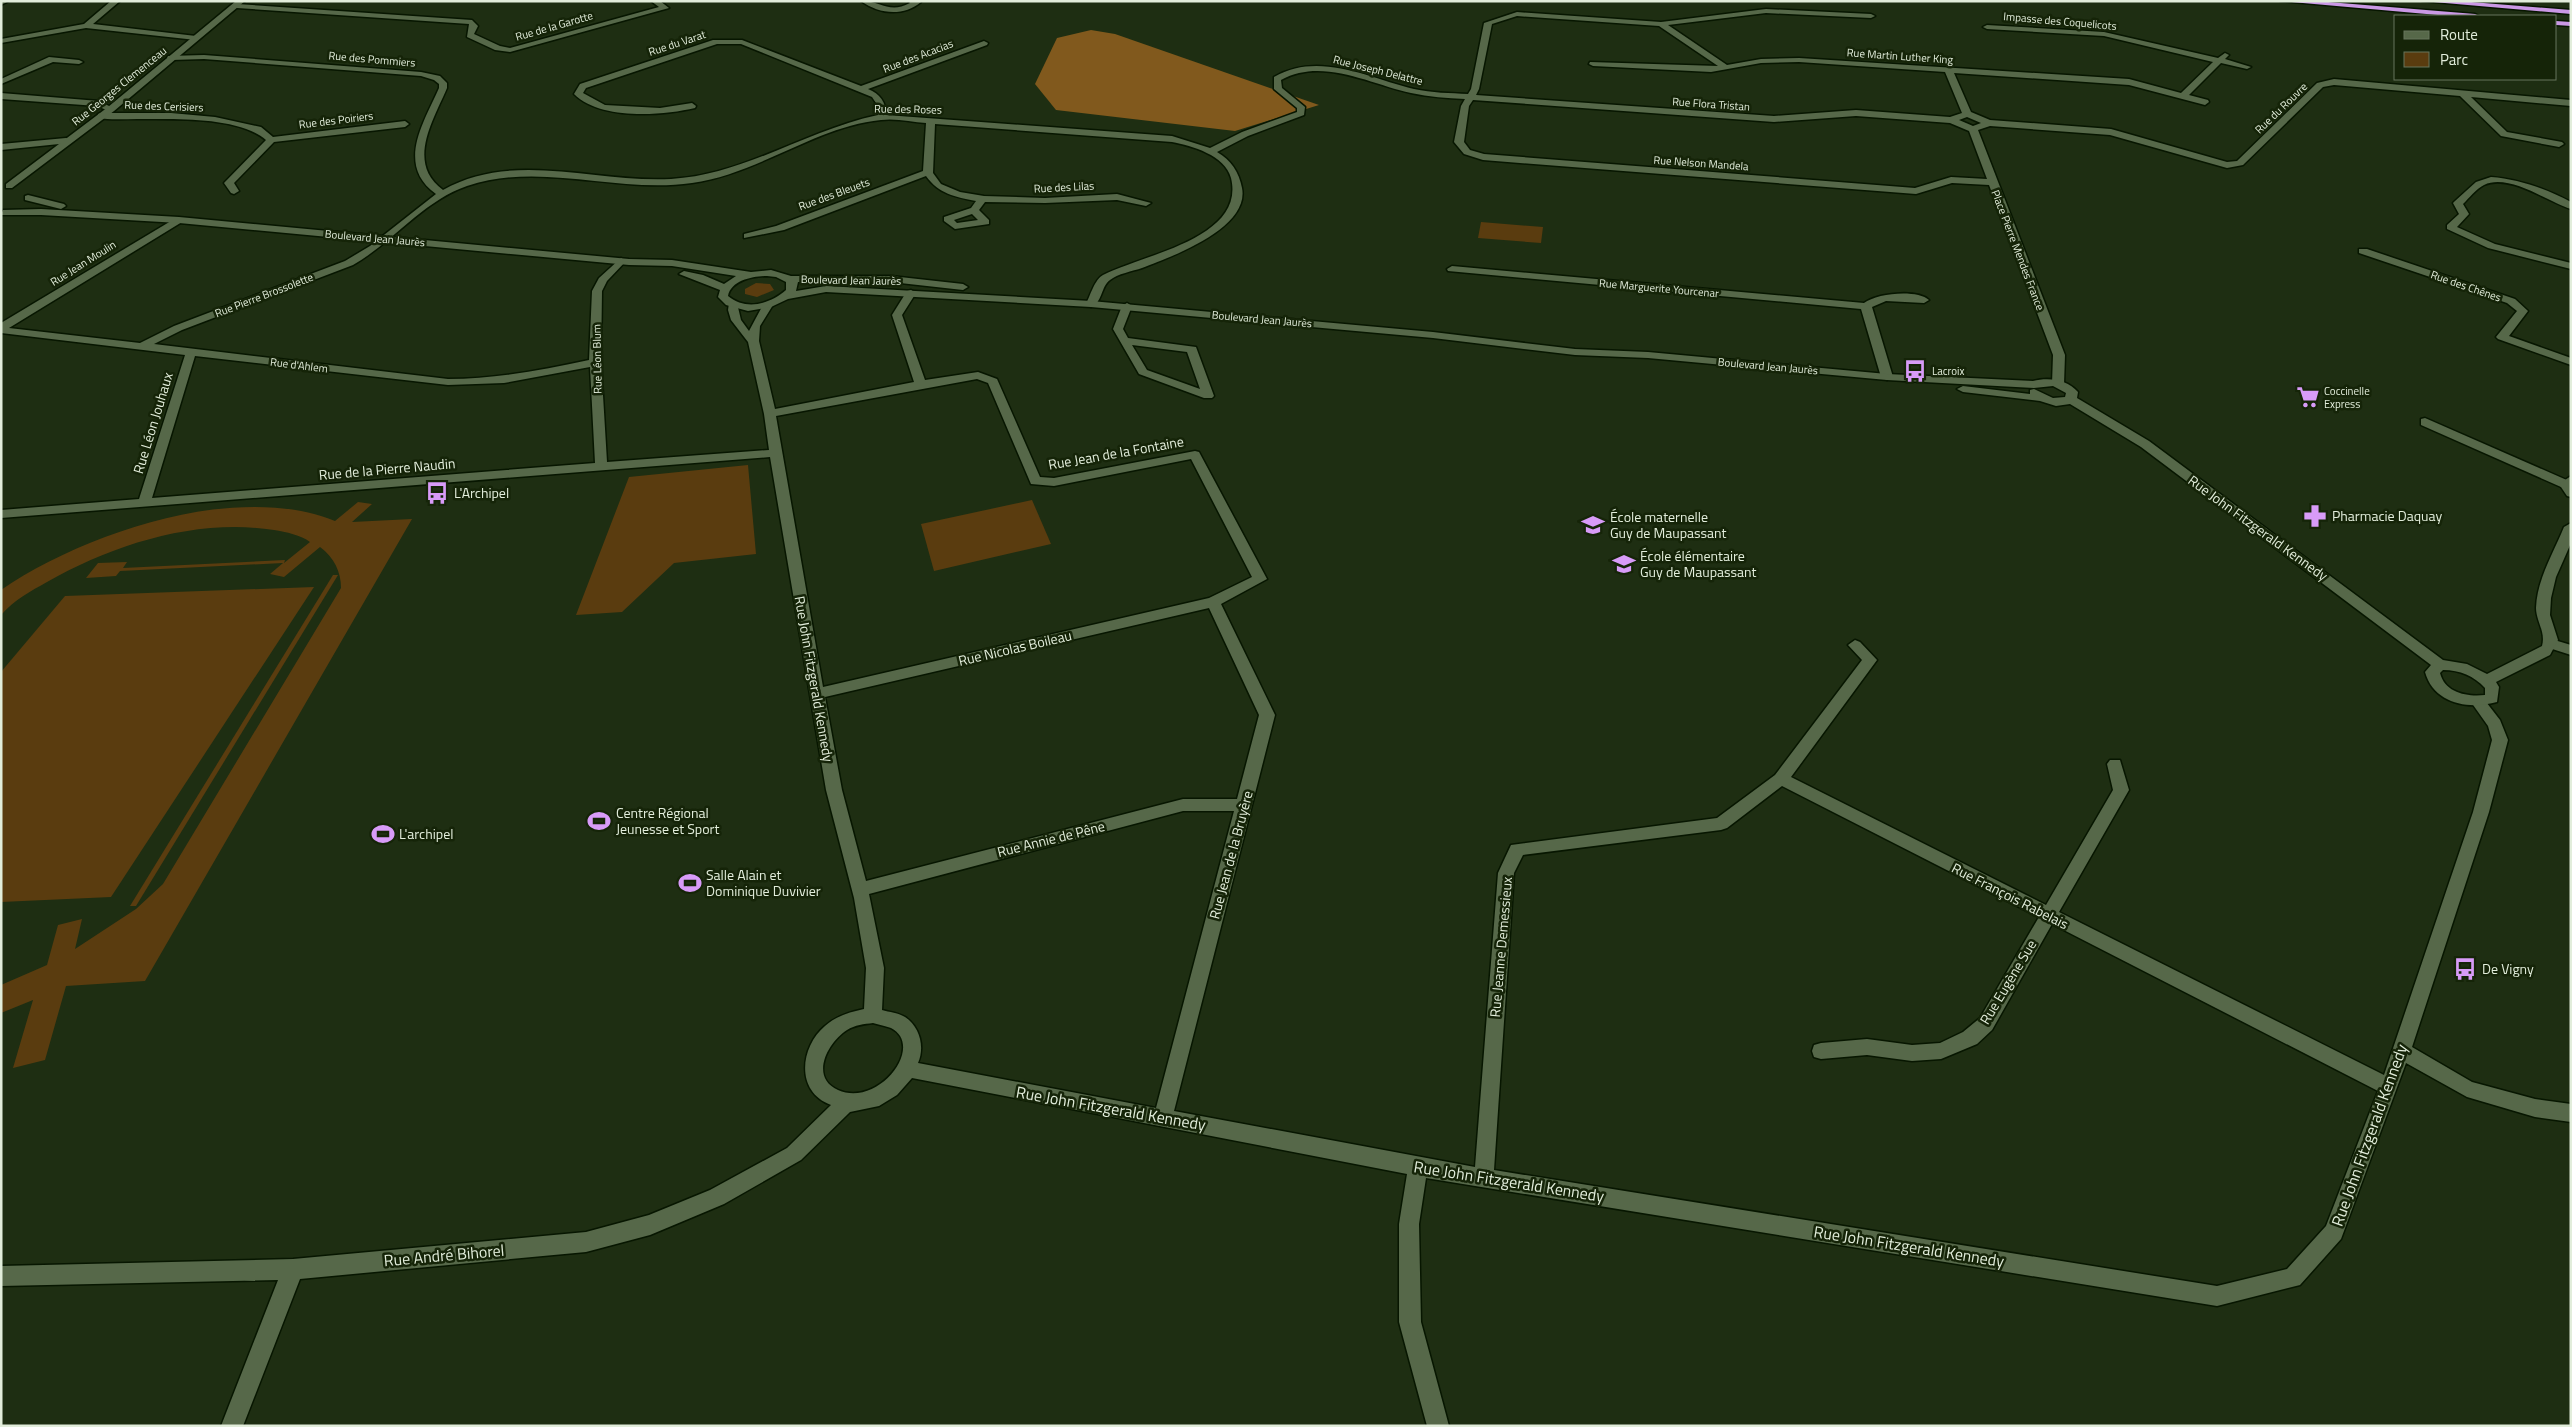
<svg xmlns="http://www.w3.org/2000/svg" width="2572" height="1427" font-family="'Titillium Web',sans-serif">
<rect width="100%" height="100%" fill="#1e2e12"/>
<g fill="#5a3c0f">
<polygon points="1481,222 1543,227 1541,243 1478,238"/>
<polygon points="756,283 770,284 774,290 757,297 745,294 745,289"/>
<polygon points="748,465 756,554 674,563 622,612 576,615 629,477"/>
<polygon points="1032,500 1051,544 934,571 921,524"/>
<path d="M 358,502 L 372,504 L 352,522 L 412,519 L 145,981 L 66,986 L 45,1060 L 13,1068 L 33,1000 L 1,1013 L 1,985 L 47,965 L 58,925 L 82,919 L 75,949 L 136,909 L 163,884 L 341,588 C 341,572 334,557 320,547 L 284,577 L 270,574 L 283,563 L 120,571 L 116,576 L 86,578 L 98,563 L 127,562 L 123,568 L 285,560 L 284,563 L 310,542 C 301,535 286,532 274,530 C 197,518 114,544 47,582 C 31,591 14,600 1,615 L 1,590 C 84,533 237,481 335,521 Z"/>
<polygon points="333,575 338,575 136,906 130,906"/>
<polygon points="314,587 111,897 1,902 1,672 65,596"/>
</g>
<polygon fill="#81591d" points="1091,30 1115,34 1319,105 1235,131 1056,110 1035,84 1057,38"/>
<g fill="none" stroke-linecap="round" stroke-linejoin="round">
<defs>
<g id="street">
<polygon points="1,1 9,1 1,5"/>
<polygon points="111,1 120,1 93,24 196,36 200,38 196,40 86,28 1,43 1,39 84,24"/>
<polygon points="651,1 660,1 669,8 510,52 495,50 467,37 469,24 237,8 233,6 237,4 472,20 478,26 474,34 500,46 510,48 659,7"/>
<path d="M 861,1 C 882,1 889,14 910,3 L 908,1 L 921,2 C 903,17 879,14 861,1 Z"/>
<path d="M 1766,9 L 1871,14 L 1875,16 L 1871,18 L 1766,13 L 1668,25 L 1727,65 L 1761,59 L 1799,58 L 2129,79 L 2181,93 L 2213,62 L 2104,36 L 1987,29 L 1983,27 L 1987,25 L 2104,32 L 2218,58 L 2225,53 L 2229,55 L 2225,59 L 2251,67 L 2247,69 L 2221,63 L 2189,95 L 2208,100 L 2209,102 L 2205,105 L 2129,85 L 1954,73 L 1971,112 L 1990,120 L 2111,129 L 2227,162 L 2237,161 L 2317,83 L 2334,79 L 2571,100 L 2571,106 L 2471,97 L 2507,132 L 2562,142 L 2564,144 L 2559,147 L 2501,136 L 2460,96 L 2334,85 L 2323,87 L 2243,165 L 2227,168 L 2110,135 L 1990,126 L 1978,130 L 2065,355 L 2064,384 L 2058,387 L 2052,384 L 2053,355 L 1989,185 L 1952,183 L 1916,194 L 1483,160 L 1464,154 L 1454,142 L 1461,106 L 1465,99 C 1447,98 1429,97 1411,93 C 1370,84 1322,57 1281,80 L 1282,88 L 1305,107 L 1304,115 L 1248,136 L 1217,152 C 1231,160 1239,172 1242,188 C 1250,228 1171,257 1142,268 C 1133,271 1117,274 1110,280 C 1101,286 1102,304 1091,307 L 1086,304 C 1090,296 1095,279 1103,275 C 1141,255 1246,239 1231,178 C 1225,155 1192,146 1172,142 L 935,124 L 933,173 L 941,184 L 960,192 L 984,196 L 1045,198 L 1117,194 L 1151,203 L 1146,206 L 1117,200 L 1045,203 L 985,202 L 979,210 L 989,220 L 989,224 L 955,229 L 944,221 L 944,217 L 971,208 L 976,201 C 955,197 939,194 926,176 L 784,230 L 744,238 L 744,234 L 776,226 L 923,171 L 926,123 C 912,122 896,118 881,120 C 817,126 758,174 692,183 C 617,194 541,161 467,186 C 423,201 392,243 353,265 L 182,330 L 154,344 L 448,379 C 496,379 542,370 589,360 L 592,291 L 599,278 L 621,258 L 626,261 L 607,281 L 602,291 L 601,362 L 607,462 L 769,450 L 764,414 L 748,342 L 731,320 L 728,310 L 729,303 L 737,303 L 741,320 L 749,331 L 764,303 L 768,302 L 773,305 L 760,326 L 759,341 L 775,409 L 914,382 L 892,315 L 907,291 L 911,290 L 916,293 L 902,315 L 925,380 L 978,372 L 997,379 L 1040,477 L 1054,478 L 1195,451 L 1199,452 L 1267,579 L 1221,604 L 1275,715 L 1174,1111 L 1475,1167 L 1498,873 L 1511,845 L 1717,818 L 1775,775 L 1862,660 L 1848,645 L 1855,640 L 1860,642 L 1877,660 L 1791,777 L 2046,905 L 2113,790 L 2107,764 L 2110,760 L 2120,760 L 2129,790 L 2059,912 L 2384,1075 L 2473,812 L 2492,740 L 2488,726 L 2471,702 L 2473,698 L 2483,698 L 2500,720 L 2508,740 L 2489,812 L 2412,1047 L 2472,1082 L 2535,1099 L 2571,1104 L 2571,1122 L 2535,1117 L 2467,1097 L 2406,1063 L 2341,1239 L 2300,1285 L 2217,1306 L 1426,1178 L 1419,1224 L 1421,1322 L 1449,1426 L 1427,1426 L 1399,1322 L 1399,1224 L 1407,1174 L 912,1078 L 897,1095 L 879,1106 L 850,1112 L 801,1160 L 724,1204 L 650,1235 L 586,1252 L 300,1279 L 243,1426 L 221,1426 L 278,1280 L 1,1286 L 1,1266 L 293,1259 L 586,1232 L 649,1215 L 710,1190 L 787,1148 L 831,1105 C 795,1092 800,1047 825,1026 C 836,1016 850,1012 864,1009 L 866,968 L 854,898 L 826,790 L 770,457 L 1,518 L 1,510 L 139,499 L 185,355 L 1,333 L 1,323 L 176,218 L 182,218 L 182,222 L 9,328 L 140,343 L 174,326 L 345,261 L 370,246 L 436,194 C 396,165 423,124 439,88 L 439,84 L 434,80 L 421,76 L 204,59 L 171,60 L 167,58 L 168,56 L 204,55 L 421,72 L 440,76 L 447,83 L 447,88 C 433,121 406,163 443,190 C 513,150 596,183 671,179 C 744,175 807,130 878,115 L 878,106 L 872,97 L 741,44 L 717,44 L 586,88 L 583,93 L 605,105 L 660,108 L 692,103 L 696,106 L 695,108 C 661,116 600,120 574,94 L 580,84 L 713,40 L 742,40 L 861,86 L 984,41 L 988,43 L 987,45 L 868,89 C 880,94 886,102 886,115 L 1172,136 L 1210,148 L 1242,132 L 1297,112 L 1297,108 L 1274,89 L 1274,77 C 1319,51 1368,78 1414,89 C 1432,93 1450,93 1468,94 L 1471,89 L 1484,23 L 1517,12 L 1661,22 ZM 1517,16 L 1659,26 L 1718,66 L 1590,62 L 1589,64 L 1593,66 L 1711,72 L 1761,63 L 1799,62 L 1945,72 L 1962,113 L 1950,117 L 1856,110 L 1774,116 L 1476,95 L 1479,89 L 1492,24 ZM 1473,100 L 1774,122 L 1856,116 L 1950,123 L 1969,131 L 1987,179 L 1951,177 L 1915,188 L 1484,154 L 1470,150 L 1464,142 L 1469,106 ZM 1967,117 L 1981,123 L 1973,126 L 1959,120 ZM 972,214 L 978,220 L 957,223 L 954,220 ZM 195,356 L 448,385 L 504,383 L 590,367 L 595,463 L 152,498 ZM 977,379 L 988,383 L 1031,484 L 1054,486 L 1191,459 L 1252,577 L 1209,598 L 823,687 L 776,416 ZM 1209,608 L 1259,715 L 1237,799 L 1183,799 L 866,881 L 842,790 L 825,697 ZM 1782,786 L 2039,917 L 1980,1018 L 1963,1032 L 1940,1043 L 1912,1045 L 1867,1039 L 1821,1043 L 1814,1045 L 1812,1051 L 1814,1057 L 1821,1059 L 1867,1055 L 1912,1061 L 1941,1059 L 1977,1044 L 1992,1030 L 2052,924 L 2378,1091 L 2326,1226 L 2287,1269 L 2217,1286 L 1494,1170 L 1514,873 L 1523,855 L 1721,830 L 1727,828 ZM 1183,811 L 1234,811 L 1156,1108 L 918,1063 C 925,1047 920,1027 905,1017 C 899,1013 889,1012 882,1010 L 884,968 L 869,894 ZM 873,1023 C 879,1025 886,1026 891,1028 C 926,1046 878,1108 838,1090 C 809,1077 828,1042 847,1030 C 855,1025 864,1024 873,1023 Z"/>
<polygon points="49,57 79,60 83,62 79,64 53,62 1,84 1,79"/>
<polygon points="1,93 99,101 115,109 111,112 97,106 1,99"/>
<path d="M 101,113 L 171,113 L 215,117 L 261,127 L 273,137 L 405,121 L 409,124 L 405,127 L 274,142 L 234,183 L 239,191 L 234,194 L 231,193 L 224,183 L 266,140 C 238,116 173,119 137,119 C 124,119 110,120 98,118 L 98,114 Z"/>
<polygon points="66,138 69,139 69,143 1,150 1,144"/>
<path d="M 2491,177 C 2519,179 2546,189 2571,202 L 2571,209 C 2548,202 2509,173 2484,185 C 2476,189 2469,198 2463,204 L 2469,214 L 2457,227 L 2495,244 L 2571,263 L 2571,269 L 2488,248 L 2447,229 L 2447,225 L 2459,214 L 2453,203 L 2455,201 L 2476,182 Z"/>
<polygon points="2359,249 2367,249 2515,299 2528,311 2509,336 2571,358 2571,365 2498,339 2496,337 2517,311 2507,303 2359,253"/>
<path d="M 1452,266 L 1864,303 C 1877,293 1917,289 1929,300 L 1924,303 L 1886,301 L 1872,307 L 1893,377 L 1887,380 L 1881,377 L 1861,309 L 1448,271 L 1447,269 Z"/>
<path d="M 1127,303 L 1132,306 L 1123,329 L 1128,338 L 1196,347 L 1214,396 L 1212,398 L 1204,398 L 1139,374 L 1113,329 L 1122,306 ZM 1132,345 L 1187,352 L 1200,389 L 1147,370 Z"/>
<polygon points="2425,418 2569,481 2571,485 2565,488 2561,487 2421,425 2421,419"/>
<polygon points="2551,639 2571,645 2571,655 2546,647 2544,644 2546,641"/>
</g>
<g id="secondary">
<polygon points="236,1 245,1 114,111 12,188 6,188 6,184 108,107"/>
<polygon points="28,195 64,204 66,206 61,209 25,200 25,196"/>
<path d="M 41,209 L 179,217 L 629,259 L 672,260 L 751,272 L 771,270 L 791,276 L 891,276 L 963,284 L 968,287 L 963,290 L 891,282 L 798,282 L 796,291 L 826,286 L 1091,301 L 1433,332 L 1575,349 L 1648,352 L 1887,374 L 2033,381 C 2048,377 2067,379 2078,392 L 2077,398 L 2149,441 L 2443,660 L 2467,664 L 2487,674 L 2542,646 C 2546,632 2536,621 2536,608 C 2537,579 2554,552 2564,527 L 2571,523 L 2571,543 L 2556,577 L 2551,598 L 2550,615 L 2558,640 L 2550,655 L 2496,682 L 2499,687 L 2497,702 C 2469,710 2434,704 2425,672 L 2431,665 L 2141,447 L 2070,404 L 2056,406 L 2040,401 L 1963,392 L 1957,389 L 1963,386 L 2030,394 L 2030,390 L 2034,389 L 2053,398 L 2065,397 L 2066,393 L 2053,386 L 2034,388 L 1887,380 L 1648,358 L 1575,355 L 1433,338 L 1091,307 L 826,292 L 788,299 L 771,307 L 748,311 L 726,305 L 718,297 L 720,290 L 679,274 L 684,271 L 703,275 L 724,284 L 736,276 L 672,266 L 629,265 L 179,223 L 41,215 L 1,215 L 3,210 ZM 767,276 L 776,277 L 786,282 L 786,290 C 770,304 746,311 728,296 C 731,280 754,276 767,276 ZM 2443,670 C 2460,670 2474,676 2485,688 L 2485,695 C 2467,697 2445,693 2440,673 Z"/>
<polygon points="2571,476 2571,497 2567,496 2559,484"/>
</g>
<g id="highway">
<polygon points="2280,1 2316,1 2475,14 2479,16 2449,16"/>
<polygon points="2422,1 2459,1 2571,10 2571,14"/>
<polygon points="2556,21 2571,22 2571,26 2556,25"/>
</g>
</defs>
<use href="#street" stroke="#071600" stroke-width="3"/>
<use href="#secondary" stroke="#071600" stroke-width="3"/>
<use href="#highway" stroke="#071600" stroke-width="3"/>
<use href="#street" fill="#566849" fill-rule="evenodd"/>
<use href="#secondary" fill="#566849" fill-rule="evenodd"/>
<use href="#highway" fill="#ca98e5" fill-rule="evenodd"/>
</g>
<defs>
<symbol id="bus-bare" viewBox="-9 -9 18 18"><path d="M-5-6H5V4H4V6H2V4H-2V6H-4V4H-5ZM-3.5-4V0h7V-4ZM-3.5 1.2v1.5H-2V1.2ZM2 1.2v1.5H3.5V1.2Z" fill="#d89bf8" stroke="#152408" stroke-width="2.5" paint-order="stroke"/></symbol>
<symbol id="supermarket-bare" viewBox="-9 -9 18 18"><path d="M-6-5.5h2.5l.6 2H6L4.5 2H-2.5L-4.4-4H-6ZM-1.5 3.2a1.3 1.3 0 1 0 .1 0ZM3 3.2a1.3 1.3 0 1 0 .1 0Z" fill="#d89bf8" stroke="#152408" stroke-width="2.5" paint-order="stroke"/></symbol>
<symbol id="pharmacy-bare" viewBox="-9 -9 18 18"><path d="M-2-6h4v4h4v4h-4v4h-4v-4h-4v-4h4Z" fill="#d89bf8" stroke="#152408" stroke-width="2.5" paint-order="stroke"/></symbol>
<symbol id="school-bare" viewBox="-9 -9 18 18"><path d="M0-5L7-2L0 1L-7-2ZM-4 1L0 2.5L4 1V4Q0 6-4 4Z" fill="#d89bf8" stroke="#152408" stroke-width="2.5" paint-order="stroke"/></symbol>
<symbol id="stadium-bare" viewBox="-9 -9 18 18"><path d="M0-5a6.5 5 0 1 0 0 10a6.5 5 0 1 0 0-10ZM-3.5-1.8h7v3.6h-7Z" fill="#d89bf8" stroke="#152408" stroke-width="2.5" paint-order="stroke"/></symbol>
</defs>
<g fill-rule="evenodd">
<use href="#bus-bare" x="1899" y="355" width="32" height="32"/>
<use href="#supermarket-bare" x="2292" y="381" width="32" height="32"/>
<use href="#bus-bare" x="421" y="477" width="32" height="32"/>
<use href="#pharmacy-bare" x="2299" y="500" width="32" height="32"/>
<use href="#school-bare" x="1577" y="509" width="32" height="32"/>
<use href="#school-bare" x="1608" y="548" width="32" height="32"/>
<use href="#stadium-bare" x="583" y="805" width="32" height="32"/>
<use href="#stadium-bare" x="367" y="818" width="32" height="32"/>
<use href="#stadium-bare" x="674" y="867" width="32" height="32"/>
<use href="#bus-bare" x="2449" y="953" width="32" height="32"/>
</g>
<g text-anchor="middle" stroke-width="5" stroke-linejoin="round" paint-order="stroke">
<g font-size="11" fill="#e2eddb" stroke="#152408">
<text transform="translate(2060 21) rotate(5)" y="4">Impasse des Coquelicots</text>
<text transform="translate(554 26) rotate(-16)" y="4">Rue de la Garotte</text>
<text transform="translate(677 43) rotate(-18)" y="4">Rue du Varat</text>
<text transform="translate(918 56) rotate(-21)" y="4">Rue des Acacias</text>
<text transform="translate(1900 56) rotate(4)" y="4">Rue Martin Luther King</text>
<text transform="translate(372 59) rotate(5)" y="4">Rue des Pommiers</text>
<text transform="translate(1378 70) rotate(14)" y="4">Rue Joseph Delattre</text>
<text transform="translate(119 86) rotate(-39)" y="4">Rue Georges Clemenceau</text>
<text transform="translate(1711 104) rotate(4)" y="4">Rue Flora Tristan</text>
<text transform="translate(164 106) rotate(2)" y="4">Rue des Cerisiers</text>
<text transform="translate(2281 108) rotate(-44)" y="4">Rue du Rouvre</text>
<text transform="translate(908 109) rotate(1)" y="4">Rue des Roses</text>
<text transform="translate(336 120) rotate(-7)" y="4">Rue des Poiriers</text>
<text transform="translate(1701 163) rotate(4)" y="4">Rue Nelson Mandela</text>
<text transform="translate(1064 187) rotate(-3)" y="4">Rue des Lilas</text>
<text transform="translate(834 194) rotate(-20)" y="4">Rue des Bleuets</text>
<text transform="translate(375 238) rotate(5)" y="4">Boulevard Jean Jaurès</text>
<text transform="translate(2018 250) rotate(69)" y="4">Place Pierre Mendes France</text>
<text transform="translate(83 263) rotate(-32)" y="4">Rue Jean Moulin</text>
<text transform="translate(851 280) rotate(1)" y="4">Boulevard Jean Jaurès</text>
<text transform="translate(2466 286) rotate(19)" y="4">Rue des Chênes</text>
<text transform="translate(1659 288) rotate(5)" y="4">Rue Marguerite Yourcenar</text>
<text transform="translate(264 295) rotate(-21)" y="4">Rue Pierre Brossolette</text>
<text transform="translate(1262 319) rotate(5)" y="4">Boulevard Jean Jaurès</text>
<text transform="translate(597 359) rotate(-91)" y="4">Rue Léon Blum</text>
<text transform="translate(299 365) rotate(7)" y="4">Rue d'Ahlem</text>
<text transform="translate(1768 366) rotate(5)" y="4">Boulevard Jean Jaurès</text>
</g>
<g font-size="11" fill="#e2eddb" stroke="#152408" text-anchor="start">
<text x="1932" y="375">Lacroix</text>
<text x="2324" y="395">Coccinelle<tspan x="2324" dy="13">Express</tspan></text>
</g>
<g font-size="14" fill="#e2eddb" stroke="#152408">
<text transform="translate(153 423) rotate(-73)" y="5">Rue Léon Jouhaux</text>
<text transform="translate(1116 453) rotate(-10)" y="5">Rue Jean de la Fontaine</text>
<text transform="translate(387 469) rotate(-5)" y="5">Rue de la Pierre Naudin</text>
<text transform="translate(2258 528) rotate(36)" y="5">Rue John Fitzgerald Kennedy</text>
<text transform="translate(1015 648) rotate(-13)" y="5">Rue Nicolas Boileau</text>
<text transform="translate(814 679) rotate(80)" y="5">Rue John Fitzgerald Kennedy</text>
<text transform="translate(1051 839) rotate(-14)" y="5">Rue Annie de Pêne</text>
<text transform="translate(1231 855) rotate(-75)" y="5">Rue Jean de la Bruyère</text>
<text transform="translate(2010 896) rotate(27)" y="5">Rue François Rabelais</text>
<text transform="translate(1501 947) rotate(-85)" y="5">Rue Jeanne Demessieux</text>
<text transform="translate(2008 982) rotate(-59)" y="5">Rue Eugène Sue</text>
</g>
<g font-size="14" fill="#e2eddb" stroke="#152408" text-anchor="start">
<text x="454" y="498">L'Archipel</text>
<text x="2332" y="521">Pharmacie Daquay</text>
<text x="1610" y="522">École maternelle<tspan x="1610" dy="16">Guy de Maupassant</tspan></text>
<text x="1640" y="561">École élémentaire<tspan x="1640" dy="16">Guy de Maupassant</tspan></text>
<text x="616" y="818">Centre Régional<tspan x="616" dy="16">Jeunesse et Sport</tspan></text>
<text x="399" y="839">L'archipel</text>
<text x="706" y="880">Salle Alain et<tspan x="706" dy="16">Dominique Duvivier</tspan></text>
<text x="2482" y="974">De Vigny</text>
</g>
<g font-size="16" fill="#e2eddb" stroke="#152408">
<text transform="translate(1111 1108) rotate(10)" y="6">Rue John Fitzgerald Kennedy</text>
<text transform="translate(2369 1135) rotate(-70)" y="6">Rue John Fitzgerald Kennedy</text>
<text transform="translate(1509 1181) rotate(9)" y="6">Rue John Fitzgerald Kennedy</text>
<text transform="translate(1909 1246) rotate(9)" y="6">Rue John Fitzgerald Kennedy</text>
<text transform="translate(444 1255) rotate(-5)" y="6">Rue André Bihorel</text>
</g>
</g>
<rect width="2572" height="1427" fill="none" stroke="#e2eddb" stroke-width="5"/>
<rect x="2394" y="15" width="162" height="65" fill="#152408" stroke="#67745c"/>
<rect x="2404" y="31" width="25" height="8" fill="#566849" stroke="#67745c"/>
<text x="2440" y="40" font-size="15" fill="#e2eddb">Route</text>
<rect x="2404" y="52" width="25" height="15" fill="#5a3c0f" stroke="#67745c"/>
<text x="2440" y="65" font-size="15" fill="#e2eddb">Parc</text>
</svg>
